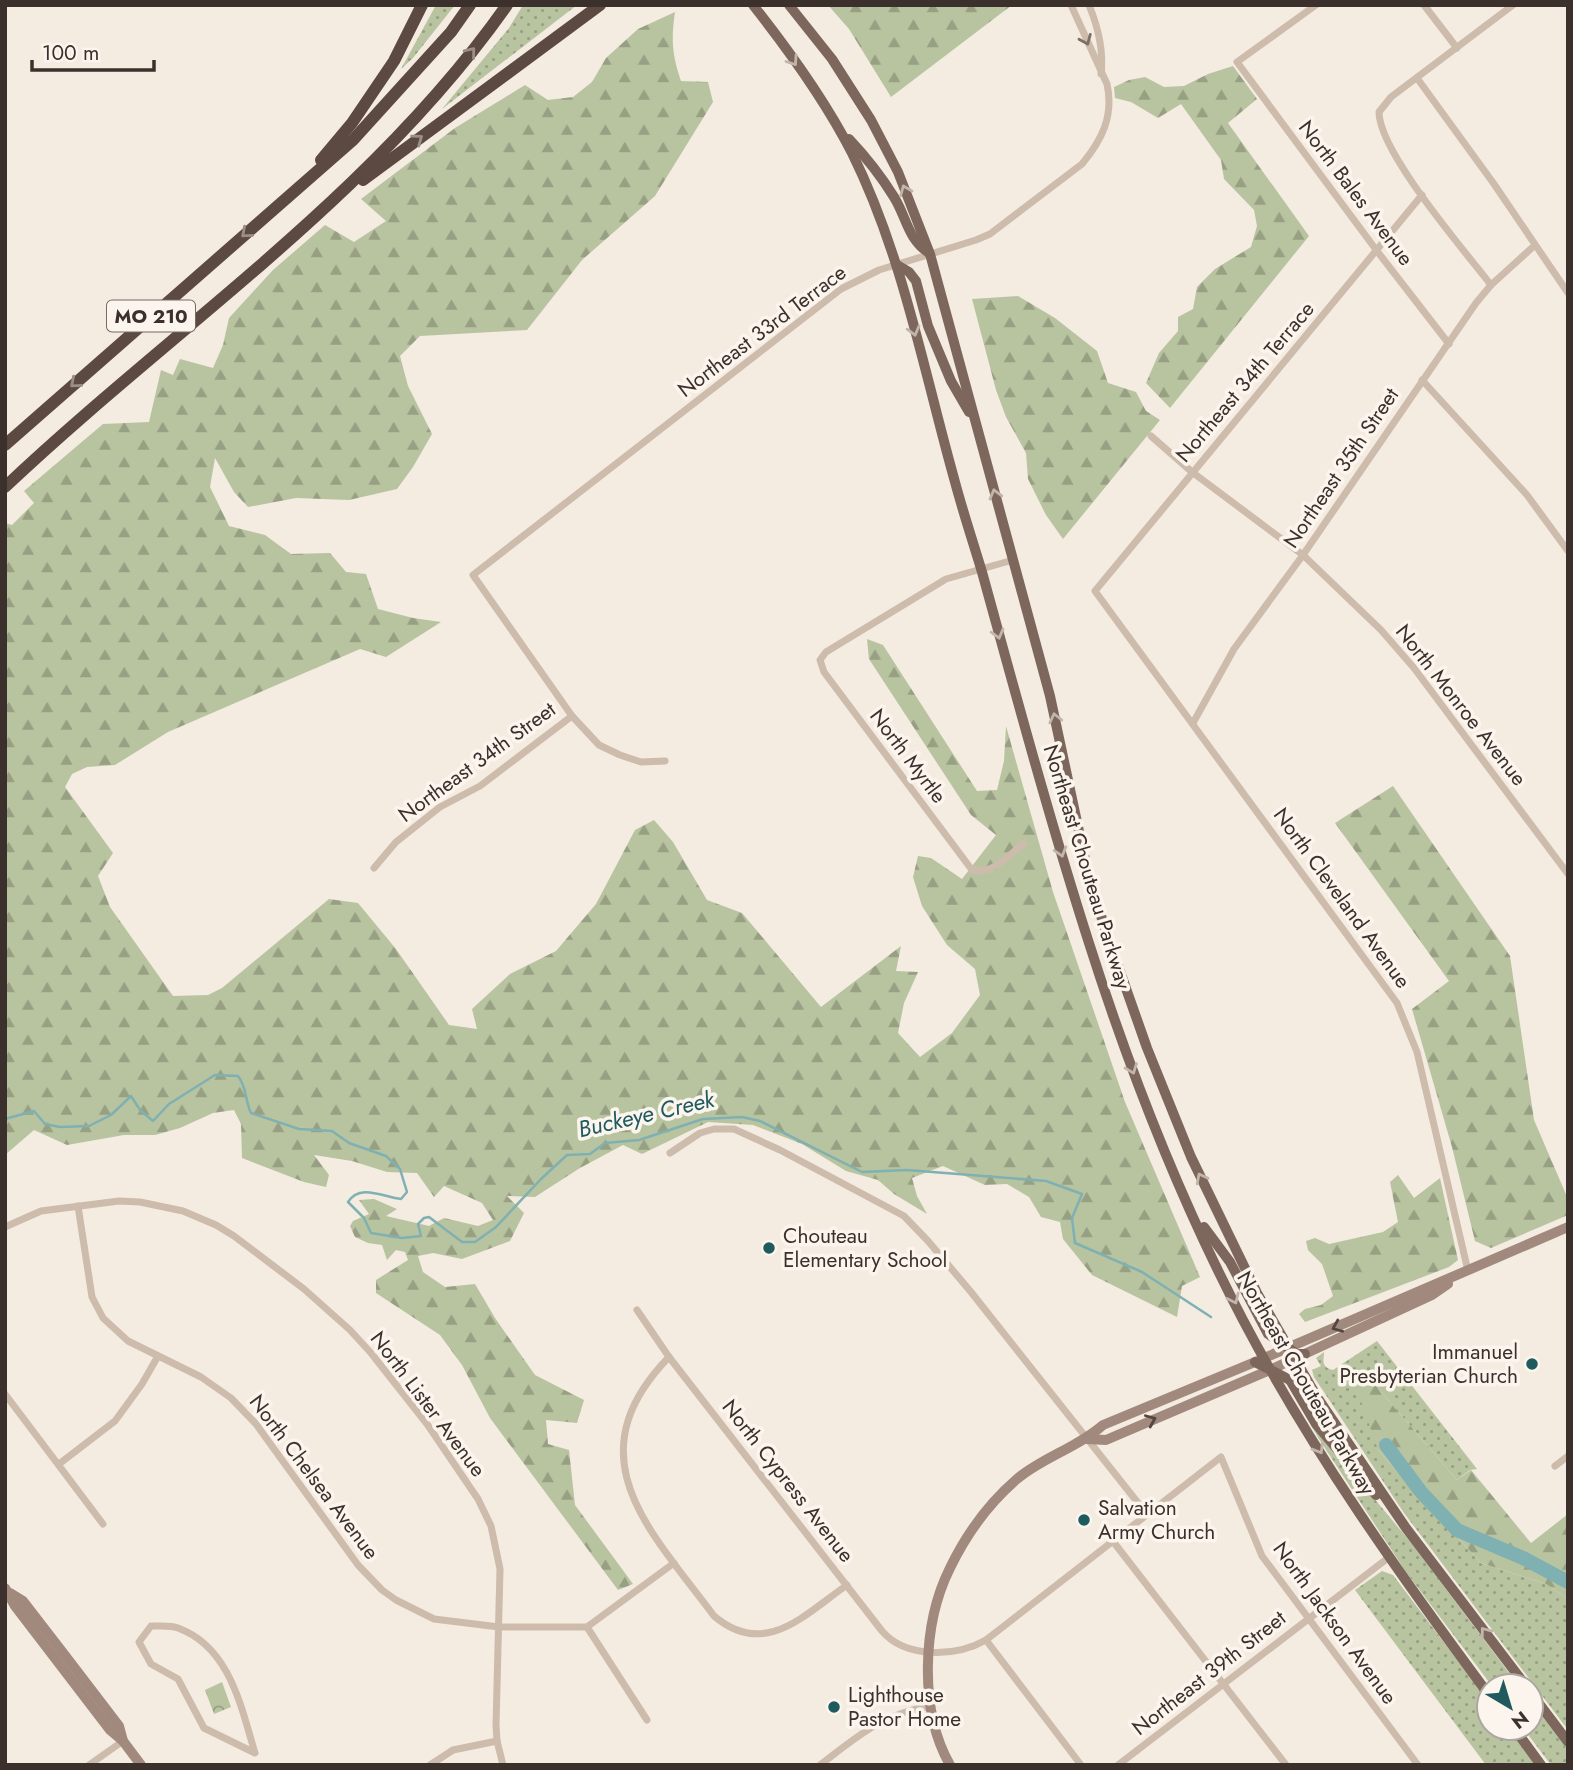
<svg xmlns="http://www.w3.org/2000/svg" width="1573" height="1770" font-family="Jost,sans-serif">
<defs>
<pattern id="grass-dots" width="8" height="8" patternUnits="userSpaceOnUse" patternTransform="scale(1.75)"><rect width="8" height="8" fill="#b8c4a0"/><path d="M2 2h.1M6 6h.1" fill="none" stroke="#97a083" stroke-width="1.8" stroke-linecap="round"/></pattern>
<pattern id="forest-firs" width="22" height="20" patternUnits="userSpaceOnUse" patternTransform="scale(1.75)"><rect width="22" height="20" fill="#b8c4a0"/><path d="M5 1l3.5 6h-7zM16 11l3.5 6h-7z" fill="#97a083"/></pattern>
<pattern id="park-crowns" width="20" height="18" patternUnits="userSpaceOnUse" patternTransform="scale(1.75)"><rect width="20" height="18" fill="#b8c4a0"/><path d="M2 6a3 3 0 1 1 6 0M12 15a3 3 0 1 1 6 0" fill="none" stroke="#97a083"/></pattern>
</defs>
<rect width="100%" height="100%" fill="#f4ebe1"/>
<g fill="url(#grass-dots)">
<polygon points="436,5 455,5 413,58 401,69"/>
<polygon points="523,5 577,5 442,109 509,28"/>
<path d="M 1377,1341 L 1477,1469 L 1470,1470 L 1457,1480 L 1370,1379 L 1378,1450 L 1481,1563 L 1546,1584 L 1568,1599 L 1568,1730 L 1404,1513 L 1314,1377 L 1312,1370 L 1321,1366 L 1316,1358 L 1324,1352 C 1324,1360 1320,1367 1333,1370 Z"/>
<polygon points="1289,1387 1314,1426 1412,1544 1519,1686 1492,1686 1406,1572 1319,1439"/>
<polygon points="1382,1571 1393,1575 1489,1702 1489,1728 1508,1728 1536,1765 1486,1765 1355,1590"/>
<polygon points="1531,1702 1568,1750 1568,1765 1551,1765 1523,1728 1531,1728"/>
</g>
<g fill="url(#forest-firs)">
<polygon points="828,5 1012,5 891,97 849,29"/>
<path d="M 675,12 C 671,39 672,55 681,81 L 708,82 L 713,102 L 655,196 L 582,260 L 527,330 L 420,336 L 400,356 L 408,386 L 432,434 L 413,467 L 397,489 L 349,500 L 296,498 L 248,507 L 234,492 L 215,458 L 210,487 L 229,526 L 265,535 L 291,554 L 330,553 L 346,572 L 366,574 L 378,609 L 413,618 L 441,622 L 386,657 L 360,649 L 168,732 L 115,765 L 87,767 L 72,774 L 65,787 L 113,853 L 98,876 L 110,907 L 173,996 L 208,995 L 222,988 L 329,899 L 358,903 L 396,949 L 449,1025 L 477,1029 L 472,1009 L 510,974 L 556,951 L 596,904 L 635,830 L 654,820 L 673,842 L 707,900 L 742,913 L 821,1007 L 901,946 L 896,971 L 918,972 L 904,1003 L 898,1033 L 920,1057 L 952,1033 L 980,995 L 975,969 L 947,945 L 922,906 L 913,877 L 918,856 L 931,858 L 962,879 L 996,835 L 971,815 L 869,659 L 867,639 L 883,645 L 977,791 L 997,790 L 1004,761 L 1006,726 L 1053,892 L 1125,1102 L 1200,1277 L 1182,1286 L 1177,1317 L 1092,1275 L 1063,1239 L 1060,1222 L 1041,1217 L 1029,1197 L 1007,1184 L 985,1185 L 943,1166 L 912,1178 L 917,1196 L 927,1214 L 894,1194 L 878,1180 L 846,1171 L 802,1144 L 753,1125 L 708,1122 L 642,1154 L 623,1145 L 580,1168 L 535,1197 L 507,1196 L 524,1213 L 510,1241 L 462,1259 L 433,1253 L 418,1256 L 423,1272 L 445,1287 L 475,1284 L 495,1318 L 535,1375 L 584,1400 L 577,1423 L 546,1420 L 548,1444 L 569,1450 L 575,1505 L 633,1584 L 618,1590 L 490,1418 L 462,1365 L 440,1335 L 376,1293 L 376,1280 L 408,1260 L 405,1252 L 396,1250 L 387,1260 L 382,1245 L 368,1243 L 355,1237 L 350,1226 L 353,1221 L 369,1214 L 359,1200 L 374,1199 L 397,1209 L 386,1216 L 429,1226 L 444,1218 L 478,1226 L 493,1220 L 482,1203 L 444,1186 L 434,1197 L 417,1173 L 387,1172 L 352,1161 L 314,1155 L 329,1175 L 326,1187 L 304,1182 L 242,1158 L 241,1124 L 234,1110 L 213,1113 L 180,1128 L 155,1135 L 124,1135 L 67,1145 L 34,1130 L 5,1155 L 5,523 L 12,525 L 34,503 L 24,491 L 103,424 L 149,422 L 161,370 L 173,375 L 180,359 L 213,368 L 223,345 L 229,318 L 273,270 L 325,225 L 354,242 L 386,221 L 361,199 L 455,128 L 525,85 L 548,100 L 573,97 L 592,82 L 606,58 L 638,29 Z"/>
<polygon points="1233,66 1257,99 1228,123 1309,236 1170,408 1146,383 1159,353 1178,331 1178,317 1193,309 1197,287 1215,269 1251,247 1257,226 1254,210 1224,179 1221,160 1181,104 1158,118 1131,102 1115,98 1114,87 1129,80 1145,77 1164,87 1184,86 1208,74"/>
<polygon points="1018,296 1055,318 1097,351 1108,383 1136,392 1146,411 1160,420 1063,539 1046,515 1028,479 1026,453 1006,417 996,390 972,299"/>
<polygon points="1393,786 1510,956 1534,1120 1568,1199 1568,1215 1491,1248 1475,1241 1452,1147 1412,1009 1449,981 1335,823"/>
<polygon points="1398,1175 1414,1198 1440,1178 1458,1260 1449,1267 1305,1322 1299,1314 1305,1309 1321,1305 1333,1296 1322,1264 1308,1250 1306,1241 1315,1238 1329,1244 1383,1232 1398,1222 1390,1182"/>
<polygon points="1370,1379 1457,1480 1471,1470 1531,1543 1568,1514 1568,1599 1546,1584 1481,1563 1378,1450 1355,1384"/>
</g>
<polygon fill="url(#park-crowns)" points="222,1682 231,1707 214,1714 205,1690"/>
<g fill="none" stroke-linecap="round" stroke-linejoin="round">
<path stroke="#7fb0b2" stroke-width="2.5" d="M 5,1119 L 34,1111 L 45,1124 L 60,1127 L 89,1126 L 111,1115 L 131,1096 L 140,1110 L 153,1121 L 169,1104 L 215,1075 L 238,1076 C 247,1087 245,1101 251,1113 L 299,1129 L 332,1131 L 349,1143 L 386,1156 L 400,1169 L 407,1192 L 401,1199 C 383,1197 360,1183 348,1202 L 364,1218 L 371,1233 L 402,1238 L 421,1236 L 418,1224 L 424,1218 L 429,1217 L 462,1242 L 475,1242 L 496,1227 L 541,1179 L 567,1155 L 590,1154 L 605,1143 L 639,1140 L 703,1119 L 742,1117 L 760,1121 L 862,1172 L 907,1170 L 1046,1181 L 1082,1194 L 1072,1218 L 1075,1243 L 1142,1272 L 1211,1317"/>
<polyline stroke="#7fb0b2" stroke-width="14" points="1386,1445 1421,1492 1457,1530 1523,1558 1568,1582"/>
<g stroke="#cdbbac" stroke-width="7">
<path d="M 1089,5 C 1098,27 1104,50 1101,74"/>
<polyline points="1316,5 1237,62 1377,251 1449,344"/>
<polyline points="1424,5 1457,48"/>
<polyline points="1417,78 1494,184 1568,293"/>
<polyline points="1422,195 1095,591 1397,1003 1417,1052 1468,1271"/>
<path d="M 1491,285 C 1464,250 1379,152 1379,112 L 1391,97 L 1513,5"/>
<polyline points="1422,380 1527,495 1568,551"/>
<polyline points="1151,436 1192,472 1303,555 1381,630 1414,668 1568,874"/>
<path d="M 1013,560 L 946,579 L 826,652 L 820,660 L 824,672 L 972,870 C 993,875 1009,855 1024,843"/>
<polyline points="1193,723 1234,649 1303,555 1476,303 1491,285 1534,246"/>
<path d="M 665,761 L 641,762 L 620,755 L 599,745 L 572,716 L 473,575 L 841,289 L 879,270 L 976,240 L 990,234 L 1082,164 C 1102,140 1114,116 1107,84 L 1071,5"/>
<polyline points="374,868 396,842 440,807 480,786 572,716"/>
<polyline points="670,1153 700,1133 714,1129 734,1129 780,1150 904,1216 928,1241 971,1292 1146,1513"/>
<polyline points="78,1206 92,1297 103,1318 128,1341 201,1377 231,1398 256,1424 358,1565 382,1590 396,1600 434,1619 499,1627 587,1627 674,1563"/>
<polyline points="5,1227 41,1211 119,1201 140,1202 183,1211 216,1225 234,1236 304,1289 350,1330 371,1353 427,1424 478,1499 491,1526 500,1569 496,1725 497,1741 503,1765"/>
<path d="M 637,1310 L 669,1357 L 882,1631 C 906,1659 956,1657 986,1640 L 1221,1457 L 1262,1556 L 1418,1765"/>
<path d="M 669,1357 C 572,1457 650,1530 714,1616 C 765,1659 804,1615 847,1585"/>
<polyline points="5,1394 103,1524"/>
<polyline points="59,1464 115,1421 142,1384 158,1356"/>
<polyline points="1555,1466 1568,1456"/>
<polyline points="1112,1540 1286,1765"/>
<path d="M 151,1626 C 159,1626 171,1625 178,1628 C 230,1647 241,1707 255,1753 L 204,1728 L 178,1679 L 151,1664 L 139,1642 Z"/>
<polyline points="587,1627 647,1720"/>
<polyline points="986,1640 1081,1765"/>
<polyline points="89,1765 123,1741"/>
<polyline points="430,1765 453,1750 497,1741"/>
<path d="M 820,1765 C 858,1736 881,1715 930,1706"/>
<polyline points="1118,1765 1388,1558"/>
</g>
<g stroke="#a18a7d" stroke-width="10">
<polyline points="1087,1439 1106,1440 1272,1369 1432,1295 1448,1284"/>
<polyline points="5,1588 15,1606 110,1730 123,1741 141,1765"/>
<polyline points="10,1593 23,1601 67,1658 119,1726 123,1741"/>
<path d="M 950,1765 C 919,1711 922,1624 950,1568 C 966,1535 989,1503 1017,1479 C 1043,1457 1077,1448 1103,1425 L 1255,1362 L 1568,1227"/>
</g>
<g stroke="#7d675c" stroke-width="10">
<path d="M 753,5 C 787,48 827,104 852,153 C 903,256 924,372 955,482 C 963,512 973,542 982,572 C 1016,695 1049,818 1088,940 C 1129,1069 1180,1200 1243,1320 C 1313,1453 1400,1575 1489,1695"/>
<polyline points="789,5 832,59 871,120 898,172 930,254 1050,696 1086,864 1104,926 1147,1048 1191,1157 1257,1293 1317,1397 1406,1528 1526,1686"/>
<path d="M 849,139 C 866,157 881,176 894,197 C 907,218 907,238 929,253"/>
<polyline points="897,265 909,272 916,281 928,326 951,381 969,412"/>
<polyline points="1204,1227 1230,1262 1268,1334 1297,1354 1305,1354"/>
<polyline points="1255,1362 1290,1380 1316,1424 1376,1495"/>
<polyline points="1531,1693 1568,1742"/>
<polyline points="1514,1728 1541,1765"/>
</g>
<g stroke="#5c4a42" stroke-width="12">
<polyline points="321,160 352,123 394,61 422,5"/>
<polyline points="363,180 600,5"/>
<polyline points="5,445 353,140 451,32 470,5"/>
<path d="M 5,487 C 173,328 372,197 507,5"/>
</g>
</g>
<defs><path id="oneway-chevron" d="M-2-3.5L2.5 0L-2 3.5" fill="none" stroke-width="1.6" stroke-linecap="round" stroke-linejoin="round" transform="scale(1.75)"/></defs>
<use stroke="#7d6f65" href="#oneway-chevron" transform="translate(1086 40) rotate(67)"/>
<g stroke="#9c8e87">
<use href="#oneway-chevron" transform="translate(471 52) rotate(-51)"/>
<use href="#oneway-chevron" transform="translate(418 139) rotate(-36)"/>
<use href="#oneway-chevron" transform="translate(246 233) rotate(139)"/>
<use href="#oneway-chevron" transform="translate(75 383) rotate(139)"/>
</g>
<g stroke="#c2b5ac">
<use href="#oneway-chevron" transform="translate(793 61) rotate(56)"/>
<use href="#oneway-chevron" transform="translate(905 190) rotate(-112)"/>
<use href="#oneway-chevron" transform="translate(914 331) rotate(75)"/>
<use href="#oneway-chevron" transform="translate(995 494) rotate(-105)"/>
<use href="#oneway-chevron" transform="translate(998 634) rotate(75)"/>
<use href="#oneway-chevron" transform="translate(1055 718) rotate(-103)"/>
<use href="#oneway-chevron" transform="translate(1061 852) rotate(73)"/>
<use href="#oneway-chevron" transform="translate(1132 1069) rotate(69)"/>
<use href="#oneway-chevron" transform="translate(1201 1178) rotate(-117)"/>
<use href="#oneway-chevron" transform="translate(1234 1299) rotate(65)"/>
<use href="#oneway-chevron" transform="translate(1319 1449) rotate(59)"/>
<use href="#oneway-chevron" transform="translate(1485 1632) rotate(-127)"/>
</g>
<g stroke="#544640">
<use href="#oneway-chevron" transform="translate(1337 1327) rotate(157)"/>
<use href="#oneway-chevron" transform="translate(1151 1420) rotate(-23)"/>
</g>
<g fill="#1f5a5e" stroke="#fbf5ee" stroke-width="2.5">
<circle cx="769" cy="1248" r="7"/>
<circle cx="1532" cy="1364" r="7"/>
<circle cx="1084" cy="1520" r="7"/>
<circle cx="834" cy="1707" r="7"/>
</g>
<g text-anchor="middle" stroke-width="7" stroke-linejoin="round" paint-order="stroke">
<rect fill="#fbf5ee" stroke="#756b66" stroke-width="2" x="107" y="300.5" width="88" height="31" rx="5"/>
<g font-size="19" font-weight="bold" fill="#3b302b">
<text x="151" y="323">MO 210</text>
</g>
<g font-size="21" fill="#3b302b" stroke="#fbf5ee">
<text transform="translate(1356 193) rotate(53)" y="7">North Bales Avenue</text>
<text transform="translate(762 331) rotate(-37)" y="7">Northeast 33rd Terrace</text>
<text transform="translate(1245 382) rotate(-50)" y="7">Northeast 34th Terrace</text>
<text transform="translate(1341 468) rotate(-56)" y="7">Northeast 35th Street</text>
<text transform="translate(1461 705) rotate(52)" y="7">North Monroe Avenue</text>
<text transform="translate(908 756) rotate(53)" y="7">North Myrtle</text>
<text transform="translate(477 762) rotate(-36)" y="7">Northeast 34th Street</text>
<text transform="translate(1087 867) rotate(73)" y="7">Northeast Chouteau Parkway</text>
<text transform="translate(1342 898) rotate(54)" y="7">North Cleveland Avenue</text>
<text transform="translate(1306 1383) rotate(60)" y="7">Northeast Chouteau Parkway</text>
<text transform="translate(428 1404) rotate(53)" y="7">North Lister Avenue</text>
<text transform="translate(314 1477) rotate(53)" y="7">North Chelsea Avenue</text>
<text transform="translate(788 1481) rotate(52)" y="7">North Cypress Avenue</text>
<text transform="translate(1335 1623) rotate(54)" y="7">North Jackson Avenue</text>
<text transform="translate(1209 1673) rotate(-38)" y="7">Northeast 39th Street</text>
</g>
<g font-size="21" fill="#3b302b" stroke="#fbf5ee" text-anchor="start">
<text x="783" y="1243">Chouteau<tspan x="783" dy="24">Elementary School</tspan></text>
<text x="1518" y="1359" text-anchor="end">Immanuel<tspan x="1518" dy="24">Presbyterian Church</tspan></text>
<text x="1098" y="1515">Salvation<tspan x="1098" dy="24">Army Church</tspan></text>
<text x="848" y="1702">Lighthouse<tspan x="848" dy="24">Pastor Home</tspan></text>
</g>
<g font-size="23" font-style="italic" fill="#1f5a5e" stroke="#fbf5ee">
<text transform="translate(646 1114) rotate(-13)" y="8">Buckeye Creek</text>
</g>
</g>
<rect width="1573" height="1770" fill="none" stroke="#3b302b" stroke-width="14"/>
<g transform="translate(1510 1707) rotate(142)"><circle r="33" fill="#fbf5ee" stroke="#aea6a0" stroke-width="2"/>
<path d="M0-5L12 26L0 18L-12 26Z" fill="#1f5a5e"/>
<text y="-10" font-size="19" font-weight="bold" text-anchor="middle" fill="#3b302b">N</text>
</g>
<path d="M32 60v10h122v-10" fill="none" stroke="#3b302b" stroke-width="3.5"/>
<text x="42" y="60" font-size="21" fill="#3b302b" stroke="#fbf5ee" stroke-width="5" paint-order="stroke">100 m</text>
</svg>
